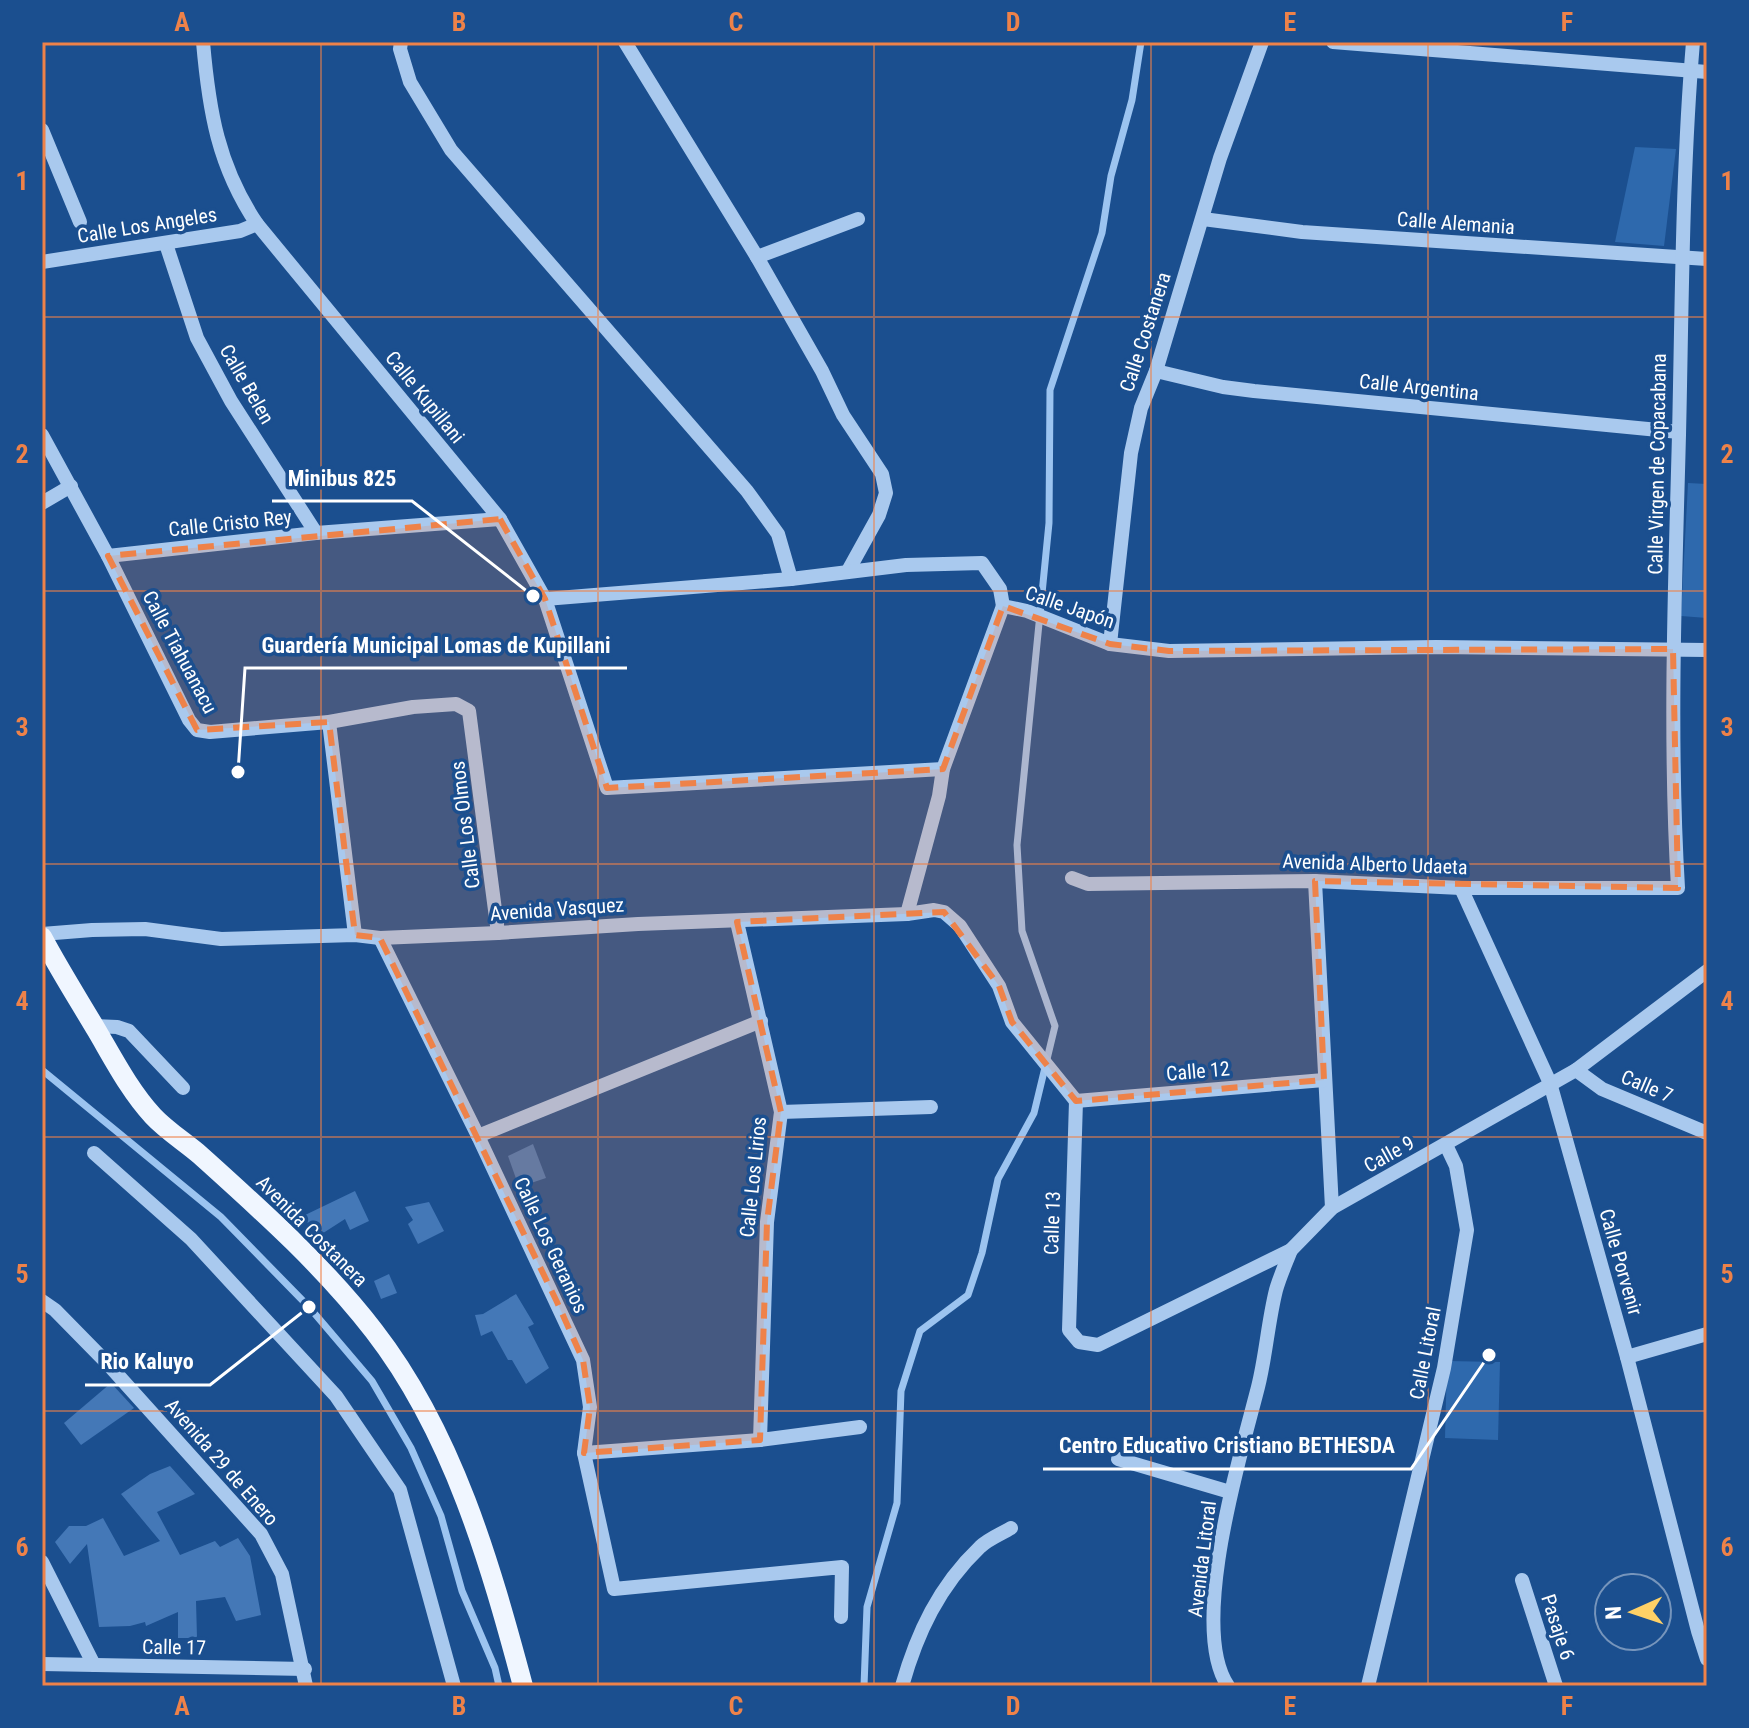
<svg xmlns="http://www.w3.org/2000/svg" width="1749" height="1728" font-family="'Roboto Condensed',sans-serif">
<rect width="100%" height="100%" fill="#1b4f8f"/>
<g fill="#2e69ad">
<polygon points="1635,147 1676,149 1664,246 1615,242"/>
<polygon points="1688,483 1707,484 1707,618 1681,616"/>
<polygon points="1447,1361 1500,1362 1498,1440 1445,1438"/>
</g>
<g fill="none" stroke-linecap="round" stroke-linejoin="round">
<g stroke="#9cc4f0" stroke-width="7">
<polyline points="42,1070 221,1217 309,1307 372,1381 411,1448 441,1516 462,1591 495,1668 499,1686"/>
<polyline points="864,1686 867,1607 897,1503 901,1391 920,1331 968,1295 982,1253 998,1179 1034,1113 1055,1026 1022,931 1017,845 1049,523 1050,390 1102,233 1111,176 1132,100 1141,42"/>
</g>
</g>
<g fill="#4478b7">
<polygon points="533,1144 546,1178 519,1187 508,1156"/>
<polygon points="355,1191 369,1221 350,1230 345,1219 317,1237 303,1216"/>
<polygon points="429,1202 444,1231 418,1244 408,1224 413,1220 405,1207"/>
<polygon points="389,1274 397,1293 381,1299 374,1281"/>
<polygon points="516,1294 534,1324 528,1327 549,1368 526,1384 512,1360 508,1360 492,1331 481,1336 475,1315 483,1314"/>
<polygon points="111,1383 134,1408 81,1445 64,1423"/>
<polygon points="170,1466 195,1494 157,1512 180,1555 215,1541 220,1547 238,1538 250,1556 261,1615 236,1621 225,1597 196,1601 197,1638 178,1638 178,1612 146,1626 145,1622 130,1626 99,1627 87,1544 70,1564 55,1542 69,1526 86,1526 103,1518 124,1556 160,1541 121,1494 150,1474"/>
</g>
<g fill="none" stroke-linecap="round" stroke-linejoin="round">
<g stroke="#a9c9ee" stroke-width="14">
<path d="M 203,42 C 209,111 218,166 257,224 L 500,519 L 545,599 L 607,788 L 943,769"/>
<polyline points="401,42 400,49 410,82 451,150 747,491 778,534 791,579"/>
<polyline points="625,42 757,257 822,371 843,415 882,474 886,493 879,515 848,571"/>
<polyline points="1333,42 1707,72"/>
<polyline points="42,130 80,222"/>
<polyline points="1203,219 1302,232 1707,259"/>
<polyline points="166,244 197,338 231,401 316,533"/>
<polyline points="757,257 858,219"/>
<polyline points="42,262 240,231 257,224"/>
<polyline points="1156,371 1223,387 1254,391 1679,432"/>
<polyline points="42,435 108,556 189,720 197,730 210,732 329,722 413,707 456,704 469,711 498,933"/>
<polyline points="42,503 71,486"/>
<polyline points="108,556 316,533 500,519"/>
<polyline points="545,599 791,579 906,565 982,563 1000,589 1003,606 1027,611 1110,644 1169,651 1436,647 1707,650"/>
<polyline points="1110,644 1131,453 1141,408 1156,371 1220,158 1262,42"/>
<polyline points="329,722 355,935"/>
<path d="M 1072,878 L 1088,884 L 1315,881 L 1461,888 L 1678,888 C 1669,737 1675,586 1679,435 C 1682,304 1682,173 1693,42"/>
<polyline points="1315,881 1332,1208"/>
<polyline points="1461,888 1550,1083 1627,1357 1698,1631 1707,1659"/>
<polyline points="907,914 939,796 943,769 1003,606"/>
<polyline points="737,922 781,1112 767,1222 760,1440"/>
<polyline points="42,934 92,930 145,929 221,939 355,935 380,938 498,933 638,924 907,914 934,910 944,912 960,926 999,986 1012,1022 1076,1101"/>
<polyline points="380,938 478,1136 583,1360 590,1407 584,1453 614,1589 842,1567 841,1617"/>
<polyline points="94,1026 117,1027 129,1031 183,1088"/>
<polyline points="1576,1070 1602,1089 1707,1133"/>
<polyline points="1076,1101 1069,1330 1079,1342 1098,1345 1291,1250 1332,1208 1576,1070 1707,971"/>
<polyline points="1076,1101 1324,1080"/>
<polyline points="781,1112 931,1107"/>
<polyline points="478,1136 761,1021"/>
<polyline points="94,1153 191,1239 336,1396 400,1490 454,1686"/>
<polyline points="42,1301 55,1310 107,1363 261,1534 282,1574 306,1686"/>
<polyline points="1627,1357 1707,1334"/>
<polyline points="584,1453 760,1440 860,1427"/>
<polyline points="1118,1459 1230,1492"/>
<polyline points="42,1562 94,1665"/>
<polyline points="1522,1580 1556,1686"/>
<polyline points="42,1664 305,1669"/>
<path d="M 902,1686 C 917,1633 939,1586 980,1547 C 988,1539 1001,1534 1011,1528"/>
<path d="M 1228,1686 C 1188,1627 1241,1454 1258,1387 C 1266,1355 1268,1322 1276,1290 C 1280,1276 1286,1263 1291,1250"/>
<polyline points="1368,1686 1444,1368 1467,1230 1456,1166 1446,1145"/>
</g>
<path stroke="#f0f6ff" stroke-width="20" d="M 42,937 C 59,969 78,999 97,1031 C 114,1060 130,1091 153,1116 C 167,1131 185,1142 200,1155 C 261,1210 324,1266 374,1331 C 453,1433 490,1563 523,1686"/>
</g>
<path fill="#ee8249" fill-opacity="0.2" stroke="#ee8249" stroke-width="6" stroke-dasharray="16 10" stroke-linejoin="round" d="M 500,519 L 545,599 L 607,788 L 943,769 L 1003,606 L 1110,644 L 1169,651 L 1673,649 L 1678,888 L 1315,881 L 1324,1080 L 1076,1101 L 1012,1022 L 999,986 L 944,912 L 737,922 L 781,1112 L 767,1222 L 760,1440 L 584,1453 L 590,1407 L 583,1360 L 557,1302 L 380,938 L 355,935 L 329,722 L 197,730 L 108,556 Z"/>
<path fill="none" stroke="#ee8249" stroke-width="2" stroke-opacity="0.55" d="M 321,42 L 321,1686M 598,42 L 598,1686M 874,42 L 874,1686M 1151,42 L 1151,1686M 1428,42 L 1428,1686M 42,317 L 1707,317M 42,591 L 1707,591M 42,864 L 1707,864M 42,1137 L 1707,1137M 42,1411 L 1707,1411"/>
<g text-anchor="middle" stroke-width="7" stroke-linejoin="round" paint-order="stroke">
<g font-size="20" fill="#fff" stroke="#1b4f8f">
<text transform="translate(1456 223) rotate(4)" y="7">Calle Alemania</text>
<text transform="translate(147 225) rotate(-9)" y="7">Calle Los Angeles</text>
<text transform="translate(1145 332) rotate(-72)" y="7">Calle Costanera</text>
<text transform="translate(247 384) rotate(60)" y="7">Calle Belen</text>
<text transform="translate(1419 387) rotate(6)" y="7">Calle Argentina</text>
<text transform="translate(425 397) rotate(51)" y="7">Calle Kupillani</text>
<text transform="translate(1657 464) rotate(-89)" y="7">Calle Virgen de Copacabana</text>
<text transform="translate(230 523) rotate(-6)" y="7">Calle Cristo Rey</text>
<text transform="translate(1070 607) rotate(19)" y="7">Calle Japón</text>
<text transform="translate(180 652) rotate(62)" y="7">Calle Tiahuanacu</text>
<text transform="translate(465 825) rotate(-97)" y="7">Calle Los Olmos</text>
<text transform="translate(1375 864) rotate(2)" y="7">Avenida Alberto Udaeta</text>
<text transform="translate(557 909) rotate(-4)" y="7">Avenida Vasquez</text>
<text transform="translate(1198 1071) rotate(-5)" y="7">Calle 12</text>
<text transform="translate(1647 1086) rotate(23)" y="7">Calle 7</text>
<text transform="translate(1389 1154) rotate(-29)" y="7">Calle 9</text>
<text transform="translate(753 1177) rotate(-84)" y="7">Calle Los Lirios</text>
<text transform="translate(1052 1223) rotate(-88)" y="7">Calle 13</text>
<text transform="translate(312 1231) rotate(45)" y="7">Avenida Costanera</text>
<text transform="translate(551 1245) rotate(65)" y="7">Calle Los Geranios</text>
<text transform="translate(1621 1262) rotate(74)" y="7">Calle Porvenir</text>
<text transform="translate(1425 1353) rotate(-79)" y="7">Calle Litoral</text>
<text transform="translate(222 1462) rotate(49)" y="7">Avenida 29 de Enero</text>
<text transform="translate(1202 1559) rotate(-83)" y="7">Avenida Litoral</text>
<text transform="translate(1558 1627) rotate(72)" y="7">Pasaje 6</text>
<text transform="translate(174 1647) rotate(1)" y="7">Calle 17</text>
</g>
</g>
<path fill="none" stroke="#fff" stroke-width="3" d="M533 596L412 501H272M238 772L245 668H627M309 1307L210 1385H85M1489 1355L1411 1469H1043"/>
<g fill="#fff" stroke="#1b4f8f" stroke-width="3">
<circle cx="533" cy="596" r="8"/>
<circle cx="238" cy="772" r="8"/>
<circle cx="309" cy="1307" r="8"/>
<circle cx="1489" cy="1355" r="8"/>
</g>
<g font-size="22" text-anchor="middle" font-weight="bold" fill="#fff" stroke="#1b4f8f" stroke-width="7" stroke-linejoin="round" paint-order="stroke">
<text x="342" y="486">Minibus 825</text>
<text x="436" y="653">Guardería Municipal Lomas de Kupillani</text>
<text x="147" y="1369">Rio Kaluyo</text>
<text x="1227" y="1453">Centro Educativo Cristiano BETHESDA</text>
</g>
<rect width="1749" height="1728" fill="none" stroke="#1b4f8f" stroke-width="88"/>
<g transform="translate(1633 1612) rotate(267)"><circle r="38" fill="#1b4f8f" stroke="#7695bc" stroke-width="2"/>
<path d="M0-6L14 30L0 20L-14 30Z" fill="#ffd166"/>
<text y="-12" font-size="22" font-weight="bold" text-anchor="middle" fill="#ffffff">N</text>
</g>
<rect x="44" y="44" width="1661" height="1640" fill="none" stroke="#ee8249" stroke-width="3"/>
<g font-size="26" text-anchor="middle" font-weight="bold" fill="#ee8249">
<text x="182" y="31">A</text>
<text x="459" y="31">B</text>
<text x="736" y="31">C</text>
<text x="1013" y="31">D</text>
<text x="1290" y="31">E</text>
<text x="1567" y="31">F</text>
<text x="22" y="190">1</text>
<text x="1727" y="190">1</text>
<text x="22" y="463">2</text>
<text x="1727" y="463">2</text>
<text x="22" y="736">3</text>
<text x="1727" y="736">3</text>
<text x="22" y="1010">4</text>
<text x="1727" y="1010">4</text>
<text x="22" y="1283">5</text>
<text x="1727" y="1283">5</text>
<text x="22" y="1556">6</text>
<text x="1727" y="1556">6</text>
<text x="182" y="1715">A</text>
<text x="459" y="1715">B</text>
<text x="736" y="1715">C</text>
<text x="1013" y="1715">D</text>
<text x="1290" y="1715">E</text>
<text x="1567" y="1715">F</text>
</g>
</svg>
